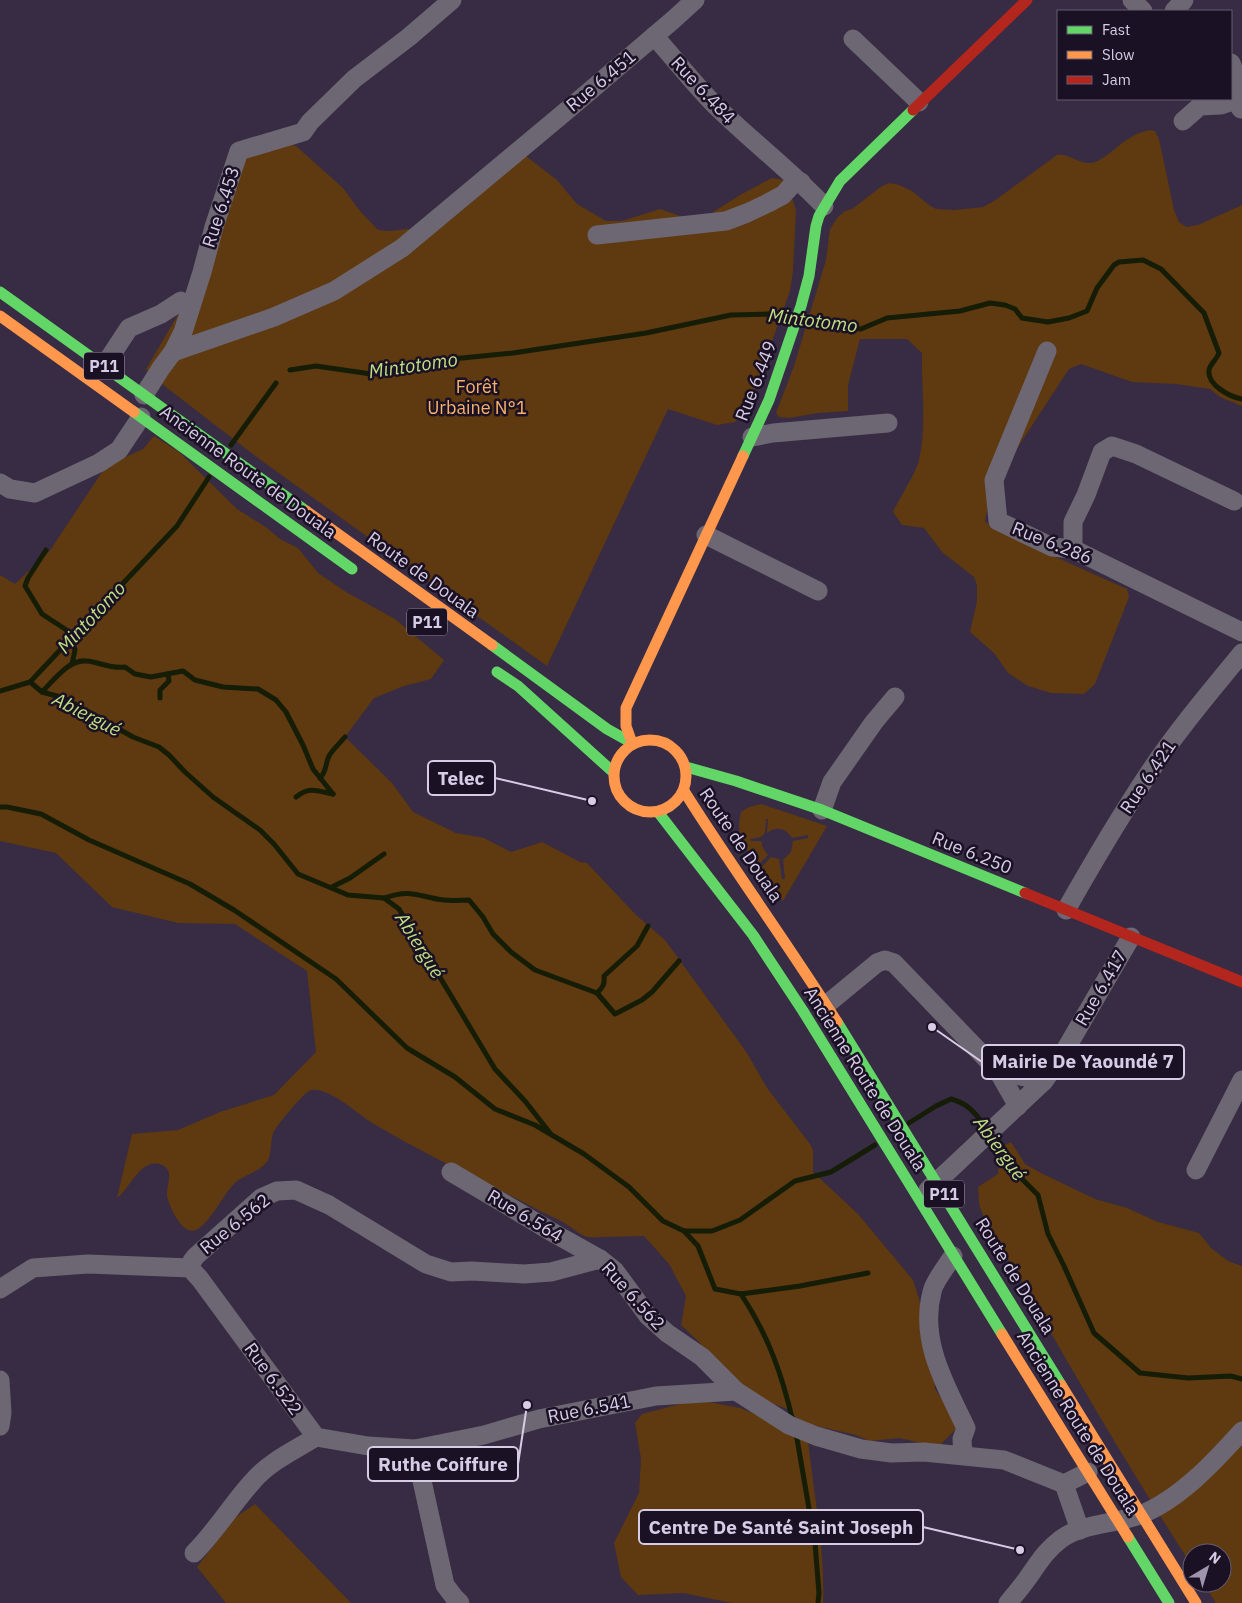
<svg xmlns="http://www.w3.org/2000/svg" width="1242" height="1603" font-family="'IBM Plex Sans',sans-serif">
<rect width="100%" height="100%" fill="#372c43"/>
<g fill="#5f390f">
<path d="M 1149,130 L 1155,131 L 1159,139 L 1174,210 L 1179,222 L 1186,227 L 1198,225 L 1242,205 L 1242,406 L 1220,397 L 1210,389 L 1176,384 L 1132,382 L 1081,364 L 1069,369 L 1001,473 L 989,501 L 985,521 L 991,527 L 1006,530 L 1040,550 L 1127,589 L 1129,597 L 1095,684 L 1084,694 L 1051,693 L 1028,686 L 1008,673 L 994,653 L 970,632 L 977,601 L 977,585 L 974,577 L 942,552 L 924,528 L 902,525 L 893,512 C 899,499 916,473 919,460 C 927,425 921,389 922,353 L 907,339 L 860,339 L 848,385 L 848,411 L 818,413 L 789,418 L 779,417 L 776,413 L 794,366 L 826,260 L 830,229 L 838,217 L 845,211 L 852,209 L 882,186 L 890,183 L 899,185 L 912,191 L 929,205 L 936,209 L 954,210 L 983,207 L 994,201 L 1057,155 C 1069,153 1079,164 1091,163 C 1102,162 1118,145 1128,139 C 1134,135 1141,132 1149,130 Z"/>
<polygon points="280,143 296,146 343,188 360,211 378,230 389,231 427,227 522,153 557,180 577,204 606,221 622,221 660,209 683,217 707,216 740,195 772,178 783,180 788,186 796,210 793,271 790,291 752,397 735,422 717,425 668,409 547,666 262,461 149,374 146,369 183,306 241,152"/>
<path d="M 154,436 L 179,452 L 237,509 L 267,528 L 280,539 L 298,548 L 318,573 L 346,592 L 395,619 L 444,660 L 431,679 L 404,686 L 374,698 L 345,737 L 392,783 L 413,812 L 456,833 L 484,838 L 511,852 L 542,842 L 580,862 L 587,863 L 636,915 L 665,940 L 747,1053 L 767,1088 L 810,1144 L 813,1150 L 813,1172 L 858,1214 L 913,1280 L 934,1347 L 935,1389 L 960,1425 L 938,1447 L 900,1438 L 869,1441 L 856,1435 L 812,1425 L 797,1418 L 787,1409 L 754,1396 L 738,1386 L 698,1341 L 681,1325 L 686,1296 L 669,1264 L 644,1236 C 630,1236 617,1237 603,1237 C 598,1237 592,1238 588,1237 C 581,1236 574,1229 569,1226 C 560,1220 551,1216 542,1212 C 486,1182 427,1156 374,1124 C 360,1116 325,1083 309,1091 C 303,1094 274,1128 273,1134 C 270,1142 272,1153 268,1160 C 264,1169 246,1175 237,1181 C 224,1192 211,1223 196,1230 C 182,1236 169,1206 167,1196 C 166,1186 175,1170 162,1165 C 141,1156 130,1189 117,1198 L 132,1134 L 178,1130 L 220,1112 L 274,1095 L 316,1052 L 307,971 L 235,924 L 178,923 L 112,907 L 56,853 L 0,841 L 0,575 L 15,584 L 49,552 L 106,466 L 143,449 Z"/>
<path d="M 761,804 L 827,826 L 783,901 L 760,869 L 771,857 L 779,859 L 782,879 L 785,879 L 783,860 L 791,852 L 793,841 L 808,838 L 808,835 L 792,838 C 786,828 776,826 767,833 L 768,819 L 766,819 C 765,835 767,837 750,839 L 751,841 L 761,841 L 763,848 L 768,855 L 758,865 C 744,846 735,837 741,812 L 749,807 Z"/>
<path d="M 1011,1142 L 1025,1164 L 1041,1173 L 1095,1199 L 1127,1208 L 1158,1222 L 1199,1233 L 1211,1248 L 1228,1261 L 1242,1266 L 1242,1603 L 1216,1603 L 1203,1583 L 1222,1583 L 1222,1553 L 1192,1553 L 1192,1566 C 1134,1476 1080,1385 1028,1292 C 1013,1264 992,1239 981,1210 C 978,1203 979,1194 978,1187 L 998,1174 L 1001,1147 Z"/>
<path d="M 709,1402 L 740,1408 L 773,1421 L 808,1441 C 814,1495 825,1549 823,1603 L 732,1603 L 683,1593 L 638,1595 L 621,1577 L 614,1543 L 639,1493 L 641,1459 L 635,1423 L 642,1414 L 684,1403 Z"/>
<polygon points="255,1504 351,1603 226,1603 197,1567 236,1517"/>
</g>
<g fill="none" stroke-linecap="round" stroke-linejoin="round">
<g stroke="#151d06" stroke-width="5">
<path d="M 805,320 L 827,326 L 861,329 L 887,318 L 960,311 L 990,303 L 1005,305 L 1015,309 L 1022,318 L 1048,322 L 1069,318 L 1087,311 L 1097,288 L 1114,265 L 1119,262 L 1143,260 L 1161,269 L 1204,313 L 1219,353 C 1217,359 1210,364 1209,370 C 1207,385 1230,397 1242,399"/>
<polyline points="290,370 316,366 371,374 442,360 513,353 646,333 731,315 769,314 789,317"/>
<polyline points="231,445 276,383"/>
<polyline points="46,550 28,578 25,586 42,614 65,629 71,635 75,650 72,664"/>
<polyline points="30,682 177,526 209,477"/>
<polyline points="0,691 30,682 42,692 64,698 133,737 159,747 169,755 185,772 213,797 260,830 274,844 298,874 348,895 384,898 399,909 495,1069 525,1101 550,1133"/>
<path d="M 42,692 C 53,681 69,659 86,661 C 101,662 108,669 125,667 L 135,674 L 151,677 L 183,671 L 195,680 L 223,687 L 258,689 L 276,700 L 286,712 L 303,745 L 313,769 L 333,794"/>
<polyline points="160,698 160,690 169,681 168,674"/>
<path d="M 320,778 C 327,771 325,764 329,756 C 333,749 340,743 345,737"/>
<path d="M 296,797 C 310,786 317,791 333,794"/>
<polyline points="0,807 7,807 41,814 89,840 190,884 234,910 336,979 407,1048 455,1077 495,1109 535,1125 584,1154 629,1187 663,1221 684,1231 712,1231 740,1220 795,1181 831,1172 875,1145"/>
<polyline points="332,887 350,878 384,854"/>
<path d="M 384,898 C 413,888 418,897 444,900 C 452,901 461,900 469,900 L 483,917 L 493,934 L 511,952 L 535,970 L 597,993 L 615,1014 L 642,1000 L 652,992 L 679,961"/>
<path d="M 597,993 C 603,987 605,984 604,976 L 637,946 L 648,926"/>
<path d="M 909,1123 L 936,1106 L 951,1099 C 970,1104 975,1114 987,1128"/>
<polyline points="993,1134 1002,1145 1015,1172 1038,1195 1048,1234 1064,1266 1094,1333 1140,1373 1188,1378 1231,1376 1242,1379"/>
<polyline points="684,1231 698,1246 715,1289 741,1294 800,1286 868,1273"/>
<path d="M 741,1294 C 768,1335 782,1374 793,1422"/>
<polyline points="796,1433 815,1543 819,1593 818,1603"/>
</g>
<g stroke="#6c6772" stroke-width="19">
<polyline points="1132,0 1143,11"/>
<polyline points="1174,11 1184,0"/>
<path d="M 654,36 C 676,60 696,87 720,110 C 754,143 792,172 824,206"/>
<polyline points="853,39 919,102"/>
<polyline points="1231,63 1239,82 1235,100 1241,109"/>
<polyline points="1183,121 1200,106 1221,105 1235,100"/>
<polyline points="597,235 726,221 747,213 768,203 783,195 792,185 801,182"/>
<polyline points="1047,351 994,480 998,521 1052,547 1073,549 1242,632"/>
<polyline points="173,352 274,317 334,291 402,248 571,107 673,20 695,0"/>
<polyline points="104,366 129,328 161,314 181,301"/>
<polyline points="144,395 161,368 173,352 183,332 202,272 214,227 239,151 303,132 310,122 354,79 409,37 452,0"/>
<polyline points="752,437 773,433 888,423"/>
<polyline points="0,483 10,489 35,493 99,463 119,450 141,417"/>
<polyline points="706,535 818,591"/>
<polyline points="1073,549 1073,522 1086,495 1102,452 1112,446 1136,454 1234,501"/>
<polyline points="822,810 832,782 874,722 895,697"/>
<path d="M 1066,910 C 1092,864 1119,818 1149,773 C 1177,731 1210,692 1242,653"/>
<polyline points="826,1005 877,963 885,960 894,963 998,1071 1044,1081 1060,1059 1131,937"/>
<polyline points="998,1071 1018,1106"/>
<polyline points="1196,1170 1242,1080"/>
<polyline points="451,1172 557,1235 600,1259"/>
<polyline points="928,1190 1044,1081"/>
<path d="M 953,1256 C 947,1266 934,1281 932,1292 C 919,1341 946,1386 966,1428 L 962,1439 L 963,1455"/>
<polyline points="190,1268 192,1261 196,1256 261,1198 277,1191 296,1190 329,1205 426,1264 451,1272 472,1271 524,1274 551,1272 600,1259 615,1271 648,1316 667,1333 702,1357 736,1391 789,1425 816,1436 861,1449 891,1453 924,1452 1004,1460 1064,1484 1088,1472"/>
<polyline points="0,1289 33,1268 88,1264 190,1268 200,1279 316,1437 368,1446 415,1449 445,1585 454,1597 460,1603"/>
<polyline points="0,1380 2,1413 0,1426"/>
<polyline points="415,1449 484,1435 539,1419 656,1396 736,1391"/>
<polyline points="1064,1484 1080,1530"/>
<path d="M 194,1553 C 216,1531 232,1504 253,1481 C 269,1462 295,1450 316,1437"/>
<path d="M 1008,1603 C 1014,1595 1021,1588 1027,1579 C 1038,1564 1045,1551 1061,1539 C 1083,1523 1115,1524 1140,1515 C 1180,1499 1214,1462 1242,1431"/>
</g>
<g stroke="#63d668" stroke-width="11">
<polyline points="0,292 306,511"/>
<polyline points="134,412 352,569"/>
<polyline points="743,456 769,400 801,306 809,276 816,226 819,216 840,181 913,110"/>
<polyline points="492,645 607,729 632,743"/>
<polyline points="497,672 518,686 613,772"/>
<polyline points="686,767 736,781 822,810 1025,893"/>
<polyline points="658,812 753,935 803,1011 1002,1334"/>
<polyline points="837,1022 1061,1385"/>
<polyline points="1128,1537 1169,1603"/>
</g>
<g stroke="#ff974d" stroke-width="11">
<polyline points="0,316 134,412"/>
<polyline points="306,511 492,645"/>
<circle cx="650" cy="776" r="36"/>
<polyline points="632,743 626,726 626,708 743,456"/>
<path d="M 684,791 C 733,869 788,944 837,1022"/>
<polyline points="1002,1334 1128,1537"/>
<polyline points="1061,1385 1196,1603"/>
</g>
<g stroke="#b3261e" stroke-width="11">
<polyline points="913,110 1027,0"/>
<polyline points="1025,893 1242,982"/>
</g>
</g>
<g text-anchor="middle" stroke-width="5" stroke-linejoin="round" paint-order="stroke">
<g fill="#1a1124" stroke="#9e94ac" stroke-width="1">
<rect x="84" y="352.5" width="40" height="27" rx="4"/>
<rect x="407" y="608.5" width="40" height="27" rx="4"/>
<rect x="924" y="1180.5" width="40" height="27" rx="4"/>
</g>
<g font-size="16" font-weight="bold" fill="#d7cce6">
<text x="104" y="372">P11</text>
<text x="427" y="628">P11</text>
<text x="944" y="1200">P11</text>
</g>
<g font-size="18" fill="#d7cce6" stroke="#1a1124">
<text transform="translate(601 81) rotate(-40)" y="6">Rue 6.451</text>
<text transform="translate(703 90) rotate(47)" y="6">Rue 6.484</text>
<text transform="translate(221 207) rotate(-72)" y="6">Rue 6.453</text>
<text transform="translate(756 381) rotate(-69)" y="6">Rue 6.449</text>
<text transform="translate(248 472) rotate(36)" y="6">Ancienne Route de Douala</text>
<text transform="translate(1052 543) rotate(22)" y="6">Rue 6.286</text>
<text transform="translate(423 575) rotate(36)" y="6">Route de Douala</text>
<text transform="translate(1148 777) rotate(-56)" y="6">Rue 6.421</text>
<text transform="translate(741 845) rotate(56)" y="6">Route de Douala</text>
<text transform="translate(972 853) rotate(22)" y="6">Rue 6.250</text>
<text transform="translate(1101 988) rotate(-60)" y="6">Rue 6.417</text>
<text transform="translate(865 1079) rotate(58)" y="6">Ancienne Route de Douala</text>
<text transform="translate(525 1216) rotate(31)" y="6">Rue 6.564</text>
<text transform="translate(235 1224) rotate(-39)" y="6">Rue 6.562</text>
<text transform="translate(1015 1276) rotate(58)" y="6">Route de Douala</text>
<text transform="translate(633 1296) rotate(48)" y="6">Rue 6.562</text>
<text transform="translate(273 1379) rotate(54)" y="6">Rue 6.522</text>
<text transform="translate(589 1409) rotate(-11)" y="6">Rue 6.541</text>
<text transform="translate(1078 1423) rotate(58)" y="6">Ancienne Route de Douala</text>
</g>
<g font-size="18" fill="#fab26a" stroke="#1a1124">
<text x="477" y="393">Forêt<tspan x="477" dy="21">Urbaine N°1</tspan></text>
</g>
<g font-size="19" font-style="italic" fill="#c0df84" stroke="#1a1124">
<text transform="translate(813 320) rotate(7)" y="7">Mintotomo</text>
<text transform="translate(413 365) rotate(-8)" y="7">Mintotomo</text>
<text transform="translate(91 617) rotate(-47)" y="7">Mintotomo</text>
<text transform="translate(87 714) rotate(27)" y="7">Abiergué</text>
<text transform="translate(420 945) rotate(58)" y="7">Abiergué</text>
<text transform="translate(1000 1148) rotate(54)" y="7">Abiergué</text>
</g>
</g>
<path fill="none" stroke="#d7cce6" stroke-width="2" d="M592 801L495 778M932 1027L982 1062M527 1405L518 1464M1020 1550L923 1527"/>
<g fill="#d7cce6" stroke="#1a1124" stroke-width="2">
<circle cx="592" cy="801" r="5"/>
<circle cx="932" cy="1027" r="5"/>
<circle cx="527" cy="1405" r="5"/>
<circle cx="1020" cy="1550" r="5"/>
</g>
<g fill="#1a1124" stroke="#d7cce6" stroke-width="2">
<rect x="428" y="761" width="67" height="34" rx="5"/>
<rect x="982" y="1045" width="202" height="34" rx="5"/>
<rect x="368" y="1447" width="150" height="34" rx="5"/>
<rect x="639" y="1510" width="284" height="34" rx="5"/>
</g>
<g font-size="19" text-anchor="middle" font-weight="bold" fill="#d7cce6">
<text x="461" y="785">Telec</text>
<text x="1083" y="1068">Mairie De Yaoundé 7</text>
<text x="443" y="1471">Ruthe Coiffure</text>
<text x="781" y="1534">Centre De Santé Saint Joseph</text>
</g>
<rect x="1057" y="10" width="175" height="90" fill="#1a1124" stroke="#665c72"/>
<rect x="1067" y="26" width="25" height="8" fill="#63d668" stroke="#665c72"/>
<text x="1102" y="35" font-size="15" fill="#d7cce6">Fast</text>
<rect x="1067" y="51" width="25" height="8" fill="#ff974d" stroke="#665c72"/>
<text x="1102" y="60" font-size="15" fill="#d7cce6">Slow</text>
<rect x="1067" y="76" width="25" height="8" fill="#b3261e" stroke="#665c72"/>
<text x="1102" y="85" font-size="15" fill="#d7cce6">Jam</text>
<g transform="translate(1207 1568) rotate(38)"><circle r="24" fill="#1a1124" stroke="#665c72"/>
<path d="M0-4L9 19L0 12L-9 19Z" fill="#9f94ad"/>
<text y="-8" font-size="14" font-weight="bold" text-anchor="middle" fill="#d7cce6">N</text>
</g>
</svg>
